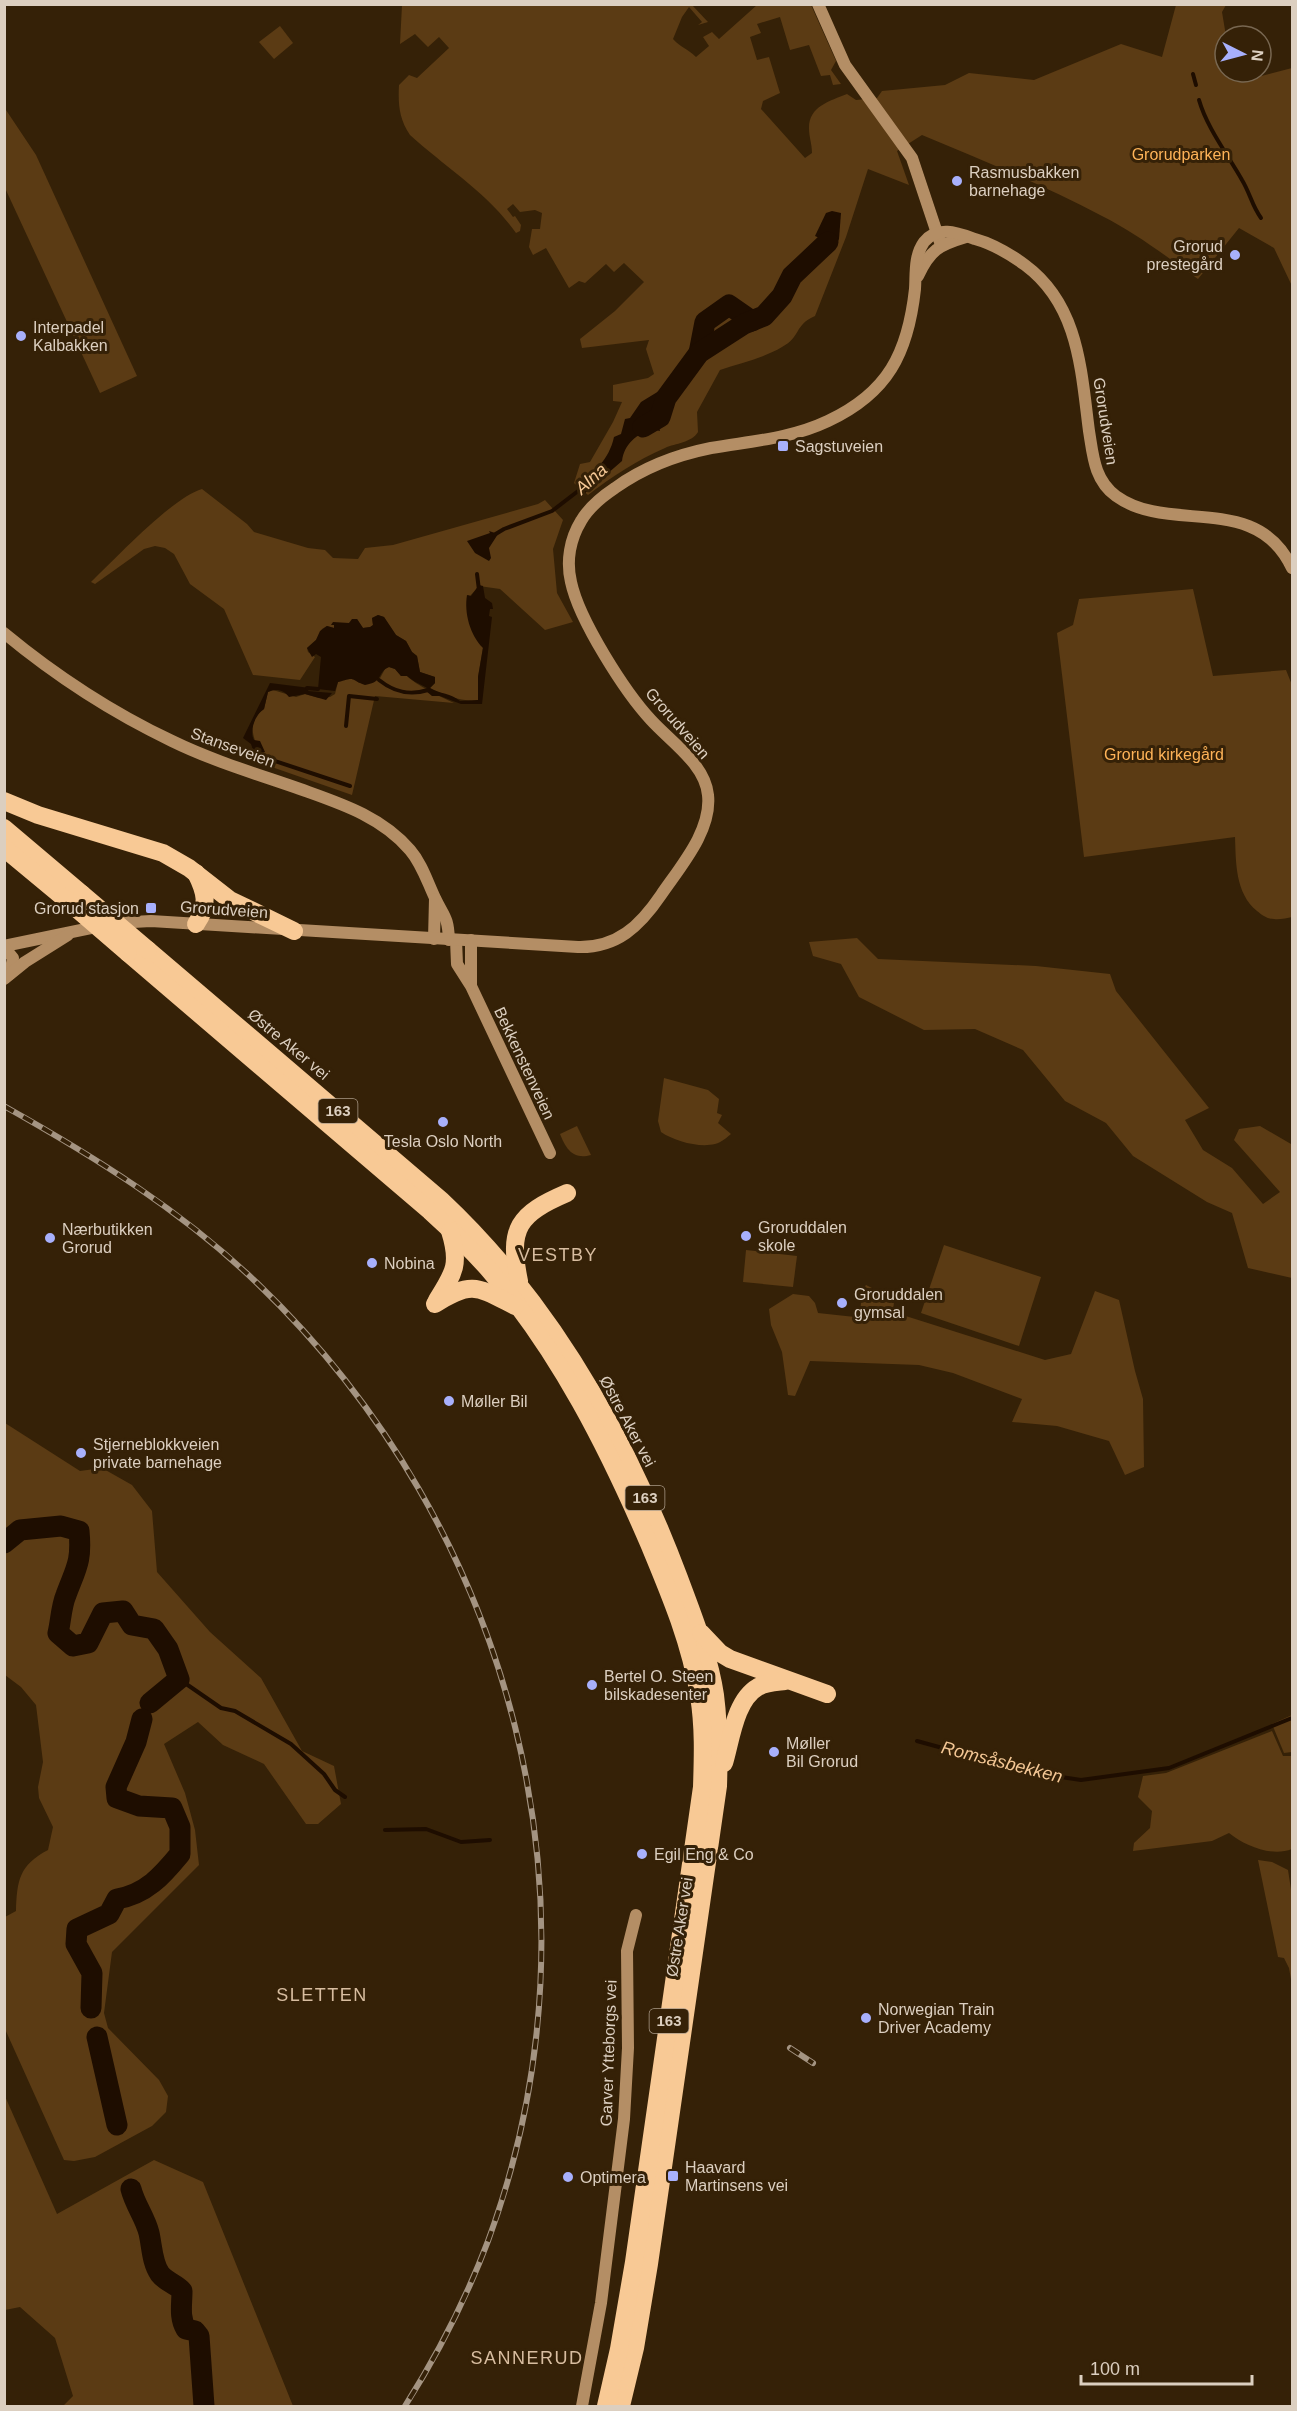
<svg xmlns="http://www.w3.org/2000/svg" width="1297" height="2411" font-family="Arial,sans-serif">
<rect width="100%" height="100%" fill="#352107"/>
<g fill="#5b3b14">
<path d="M 402,5 L 692,5 L 708,22 L 698,25 L 702,22 L 689,7 L 682,17 L 673,39 C 681,48 687,48 696,57 L 709,46 L 703,37 L 712,32 L 719,39 L 757,5 L 811,5 L 836,61 L 831,70 L 841,84 L 833,85 L 830,75 L 821,76 L 809,45 L 790,50 L 780,17 L 757,24 L 761,33 L 750,37 L 757,60 L 769,57 L 780,93 L 763,101 L 761,109 L 805,158 L 812,153 C 812,144 809,137 809,128 C 809,106 830,101 847,94 L 856,100 L 877,98 L 882,91 L 945,85 L 969,73 L 1034,80 L 1121,44 L 1162,57 L 1176,5 L 1226,5 L 1222,12 L 1226,36 L 1225,72 L 1239,72 L 1242,81 L 1292,68 L 1292,286 L 1274,248 L 1239,228 L 1198,279 C 1167,257 1136,233 1102,216 C 1043,185 982,160 922,135 L 897,151 L 909,185 L 868,169 L 846,237 L 815,316 C 794,325 801,337 782,347 C 764,358 740,363 720,370 L 697,412 L 698,432 C 691,443 676,443 665,448 C 637,460 613,476 588,495 L 574,483 L 580,464 L 590,462 L 613,422 L 622,402 L 613,401 L 613,385 L 648,378 L 654,374 L 646,349 L 649,340 L 582,348 L 580,339 L 615,311 L 644,282 L 624,263 L 614,272 L 606,264 L 585,283 L 579,281 L 569,288 L 546,248 L 533,255 L 529,247 L 532,229 L 540,229 L 542,213 L 535,210 L 520,212 L 513,204 L 507,209 L 513,217 L 515,216 L 521,225 L 520,231 L 516,233 C 488,193 445,167 410,135 C 399,119 398,104 399,85 L 409,75 L 417,78 L 449,48 L 439,37 L 428,47 L 415,34 L 400,44 Z"/>
<polygon points="280,26 293,43 274,59 259,42"/>
<polygon points="4,107 36,155 137,376 100,393 5,188"/>
<path d="M 202,489 L 247,524 L 254,532 L 308,548 L 325,550 L 333,558 L 358,559 L 365,548 L 393,545 L 538,504 L 545,500 L 563,520 L 553,549 L 557,593 L 573,622 L 545,630 L 500,589 L 479,586 L 470,596 L 468,595 L 483,647 L 478,677 L 479,700 C 465,703 443,695 430,688 L 435,683 L 435,677 L 420,672 L 417,656 L 412,652 L 406,641 L 396,635 L 384,617 L 378,615 L 372,618 L 373,625 L 371,627 L 363,628 L 357,619 L 349,623 L 334,625 L 334,628 L 327,626 L 322,629 L 316,640 L 307,648 L 308,652 L 315,657 L 300,680 L 253,675 L 224,609 L 190,584 L 174,554 L 165,548 L 155,546 L 144,549 L 95,584 L 91,582 C 115,559 173,497 202,489 Z"/>
<path d="M 1193,589 L 1213,676 L 1286,670 L 1292,685 L 1292,917 C 1287,918 1279,920 1274,919 C 1267,919 1262,915 1257,911 C 1235,893 1236,862 1235,837 L 1084,857 L 1057,633 L 1073,625 L 1079,599 Z"/>
<path d="M 389,667 L 395,669 L 401,676 L 407,676 C 416,685 441,697 454,703 L 375,696 L 352,795 L 246,758 L 249,749 L 260,753 C 253,737 246,721 264,709 L 268,692 L 273,690 L 296,697 L 305,694 L 319,698 L 330,697 L 335,694 L 338,682 L 346,678 L 355,679 L 359,683 L 379,680 L 385,669 Z"/>
<polygon points="857,938 878,959 1036,966 1110,974 1116,991 1209,1108 1185,1120 1203,1150 1232,1168 1263,1204 1280,1192 1234,1140 1239,1129 1260,1126 1291,1144 1292,1278 1248,1268 1232,1213 1207,1202 1133,1156 1106,1123 1065,1101 1023,1050 975,1029 924,1030 859,997 841,964 813,956 809,942"/>
<path d="M 664,1078 L 708,1090 L 719,1099 L 717,1113 L 722,1115 L 718,1123 L 731,1134 C 726,1138 722,1142 715,1144 C 699,1148 674,1141 661,1132 L 658,1121 Z"/>
<path d="M 577,1126 L 591,1155 C 573,1160 566,1149 560,1134 Z"/>
<polygon points="944,1245 1041,1277 1019,1346 921,1313"/>
<polygon points="746,1250 797,1256 793,1287 743,1282"/>
<polygon points="866,1285 878,1291 895,1291 893,1312 1045,1360 1071,1354 1095,1291 1119,1300 1135,1371 1143,1399 1144,1467 1125,1475 1109,1441 1057,1426 1012,1422 1022,1399 953,1373 919,1365 810,1361 795,1396 788,1395 782,1352 771,1325 769,1309 793,1294 809,1296 815,1303 818,1313 855,1317 860,1315 862,1290"/>
<path d="M 5,1423 L 80,1471 L 102,1468 L 132,1485 L 152,1511 L 157,1572 L 210,1632 L 261,1678 L 302,1751 L 334,1766 L 341,1804 L 318,1824 L 306,1824 L 264,1764 L 223,1745 L 198,1722 L 164,1744 L 185,1793 L 195,1830 L 199,1865 L 112,1952 L 104,2013 L 108,2028 L 159,2080 L 168,2096 L 166,2112 L 152,2126 L 95,2157 L 74,2161 L 64,2160 L 5,2029 L 5,1917 L 16,1911 C 17,1881 19,1865 48,1850 L 53,1827 L 39,1798 L 38,1787 L 43,1762 L 36,1705 L 21,1687 L 5,1675 Z"/>
<polygon points="1292,1715 1292,1752 1284,1753 1272,1724"/>
<path d="M 1272,1731 L 1283,1756 L 1292,1756 L 1292,1849 C 1272,1857 1245,1846 1229,1833 L 1212,1841 L 1133,1851 L 1134,1843 L 1150,1828 L 1152,1811 L 1138,1797 L 1143,1776 L 1166,1773 Z"/>
<polygon points="1258,1860 1272,1862 1288,1870 1292,1896 1292,1985 1289,1968 1284,1958 1278,1957"/>
<polygon points="4,2094 57,2214 154,2160 203,2182 293,2406 63,2406 73,2396 55,2338 20,2307 5,2310"/>
</g>
<g fill="#1e0d00">
<polygon points="832,211 841,213 839,239 836,246 815,236 826,213"/>
<path d="M 659,391 L 666,422 L 659,427 L 660,431 L 652,429 C 637,434 624,444 622,461 L 584,494 L 577,487 C 594,472 609,460 614,437 L 621,434 L 625,419 L 630,418 L 641,402 Z"/>
<polygon points="489,531 498,534 489,548 491,558 489,561 475,553 467,541 490,533"/>
<path d="M 479,585 L 483,586 L 485,598 L 492,603 L 493,609 L 490,609 L 489,616 L 492,617 L 482,704 L 461,704 L 440,696 L 432,696 L 426,691 L 427,688 C 420,684 414,682 407,676 L 401,676 L 395,669 L 389,667 C 377,672 384,682 365,685 C 348,678 356,677 338,682 L 335,691 L 318,689 L 321,657 L 316,654 L 312,657 L 307,648 L 316,640 L 320,631 L 327,626 L 334,628 L 334,625 L 331,625 L 333,622 L 349,623 L 352,619 L 357,619 L 363,628 L 370,627 L 373,625 L 372,618 L 378,615 L 384,617 L 396,635 L 406,641 L 412,652 L 417,656 L 420,672 L 435,677 L 435,683 L 430,688 C 440,694 451,693 460,701 L 478,700 L 478,677 L 483,648 C 470,635 464,613 467,595 L 471,596 Z"/>
<path d="M 270,683 L 310,688 L 308,691 L 332,693 L 326,700 L 305,694 L 289,697 C 284,690 276,688 268,692 L 264,709 C 255,715 249,731 254,740 L 260,741 L 265,752 L 260,753 L 253,750 L 251,744 L 243,738 Z"/>
</g>
<g fill="none" stroke-linecap="round" stroke-linejoin="round">
<g stroke="#1e0d00" stroke-width="4">
<polyline points="1193,74 1196,85"/>
<path d="M 1199,100 C 1207,128 1228,155 1242,180 C 1250,193 1252,206 1261,218"/>
<polyline points="494,535 504,529 552,511 582,488"/>
<polyline points="477,574 479,590"/>
<path d="M 379,680 C 394,692 409,696 428,690"/>
<polyline points="307,688 318,689"/>
<polyline points="346,726 349,696 377,699"/>
<polyline points="224,744 350,786"/>
<polyline points="179,1679 221,1708 235,1711 291,1744 324,1774 335,1790 345,1797"/>
<polyline points="917,1741 1034,1773 1081,1780 1169,1768 1292,1718"/>
<polyline points="385,1830 426,1829 461,1842 490,1840"/>
</g>
<g stroke="#1e0d00" stroke-width="21">
<polyline points="699,353 705,322 729,305 752,321"/>
<polyline points="643,427 660,417 666,398 699,353 744,324 764,316 782,296 792,276 828,242"/>
<path d="M 4,1543 L 20,1530 L 61,1526 L 79,1531 C 82,1562 76,1568 66,1595 C 61,1607 61,1621 58,1633 L 73,1646 L 88,1643 L 103,1613 L 123,1611 L 132,1625 L 154,1629 L 168,1649 L 179,1679 L 150,1703"/>
<path d="M 91,2008 L 92,1973 L 76,1944 L 77,1929 L 109,1914 L 117,1899 C 146,1894 162,1876 180,1854 L 180,1827 L 172,1808 L 139,1806 L 117,1798 L 116,1787 L 136,1742 L 142,1719"/>
<polyline points="97,2037 117,2125"/>
<path d="M 131,2189 C 135,2205 145,2217 149,2233 C 152,2246 152,2263 160,2274 C 166,2282 176,2284 182,2291 C 182,2305 179,2317 186,2329 L 195,2331 L 199,2336 L 204,2406"/>
</g>
<g stroke="#b48e65" stroke-width="12">
<polyline points="818,4 845,65 912,158 941,245"/>
<path d="M 918,276 C 930,250 939,245 966,237"/>
<path d="M 4,633 C 56,676 111,712 172,741 C 213,761 257,774 300,789 C 339,803 381,816 410,850 C 422,864 427,881 435,898 C 444,917 448,916 449,940"/>
<polyline points="434,939 435,899"/>
<polyline points="456,940 457,964 471,986 550,1153"/>
<path d="M 4,946 L 115,923 L 151,921 L 578,947 C 617,948 640,926 661,895 C 680,867 712,831 708,795 C 705,764 671,742 651,720 C 625,692 579,620 571,582 C 566,561 570,539 581,521 C 589,507 603,496 615,488 C 644,467 676,455 711,448 C 751,441 790,439 828,421 C 888,393 908,353 915,289 C 916,273 914,256 924,242 C 938,225 958,233 975,239 C 993,244 1010,254 1025,265 C 1079,305 1081,370 1089,431 C 1093,455 1094,480 1116,496 C 1170,535 1256,491 1292,568"/>
<polyline points="4,947 13,958 10,974"/>
<polyline points="4,979 25,962 68,935"/>
<polyline points="471,985 471,940"/>
<polyline points="582,2406 601,2303 624,2119 628,2048 627,1951 636,1915"/>
</g>
<g stroke="#f8c995" stroke-width="18">
<polyline points="4,801 38,815 163,853 189,868 230,900 294,931"/>
<polyline points="4,828 82,894"/>
<polyline points="4,848 63,897"/>
<path d="M 196,924 C 209,905 206,893 196,873"/>
<path d="M 148,950 L 441,1200 C 551,1303 626,1437 679,1578 C 693,1616 709,1655 715,1695 C 719,1726 719,1756 718,1786 L 649,2264 L 635,2348 L 621,2406"/>
<path d="M 128,953 L 430,1211 C 451,1230 472,1250 491,1272 C 560,1353 608,1448 650,1546 C 670,1594 691,1644 699,1696 C 704,1727 703,1757 702,1787 L 634,2262 L 619,2349 L 606,2406"/>
<path d="M 519,1281 C 508,1228 518,1214 567,1193"/>
<path d="M 437,1300 C 455,1272 460,1263 450,1231"/>
<path d="M 435,1304 C 472,1280 478,1287 515,1306"/>
<polyline points="701,1633 720,1653 730,1659 827,1694"/>
<path d="M 724,1763 C 731,1740 735,1700 758,1687 C 766,1682 776,1682 785,1681"/>
</g>
<defs>
<g id="rail">
<path d="M 4,1106 C 95,1157 182,1211 257,1283 C 514,1529 612,1905 488,2241 C 466,2299 438,2354 405,2406"/>
<polyline points="790,2048 813,2063"/>
</g>
</defs>
<use href="#rail" stroke="#a49482" stroke-width="6"/>
<use href="#rail" stroke="#352107" stroke-width="4" stroke-dasharray="11" stroke-linecap="butt"/>
<g stroke="#f8c995" stroke-width="18">
<polyline points="82,894 148,950"/>
<polyline points="63,897 128,953"/>
</g>
</g>
<g fill="#a8b0fc" stroke="#352107" stroke-width="2">
<circle cx="957" cy="181" r="6"/>
<circle cx="1235" cy="255" r="6"/>
<circle cx="21" cy="336" r="6"/>
<rect x="777" y="440" width="12" height="12" rx="3"/>
<rect x="145" y="902" width="12" height="12" rx="3"/>
<circle cx="443" cy="1122" r="6"/>
<circle cx="746" cy="1236" r="6"/>
<circle cx="50" cy="1238" r="6"/>
<circle cx="372" cy="1263" r="6"/>
<circle cx="842" cy="1303" r="6"/>
<circle cx="449" cy="1401" r="6"/>
<circle cx="81" cy="1453" r="6"/>
<circle cx="592" cy="1685" r="6"/>
<circle cx="774" cy="1752" r="6"/>
<circle cx="642" cy="1854" r="6"/>
<circle cx="866" cy="2018" r="6"/>
<rect x="667" y="2170" width="12" height="12" rx="3"/>
<circle cx="568" cy="2177" r="6"/>
</g>
<g text-anchor="middle" stroke-width="6" stroke-linejoin="round" paint-order="stroke">
<g fill="#352107" stroke="#aa9b88" stroke-width="1.5">
<rect x="318.5" y="1099" width="39" height="24" rx="4.5"/>
<rect x="625.5" y="1486" width="39" height="24" rx="4.5"/>
<rect x="649.5" y="2009" width="39" height="24" rx="4.5"/>
</g>
<g font-size="15" font-weight="bold" fill="#dccfc0">
<text x="338" y="1116">163</text>
<text x="645" y="1503">163</text>
<text x="669" y="2026">163</text>
</g>
<g font-size="16" fill="#feb358" stroke="#352107">
<text x="1181" y="160">Grorudparken</text>
<text x="1164" y="760">Grorud kirkegård</text>
</g>
<g font-size="16" fill="#dccfc0" stroke="#352107" text-anchor="start">
<text x="969" y="178">Rasmusbakken<tspan x="969" dy="18">barnehage</tspan></text>
<text x="1223" y="252" text-anchor="end">Grorud<tspan x="1223" dy="18">prestegård</tspan></text>
<text x="33" y="333">Interpadel<tspan x="33" dy="18">Kalbakken</tspan></text>
<text x="795" y="452">Sagstuveien</text>
<text x="139" y="914" text-anchor="end">Grorud stasjon</text>
<text x="443" y="1147" text-anchor="middle">Tesla Oslo North</text>
<text x="758" y="1233">Groruddalen<tspan x="758" dy="18">skole</tspan></text>
<text x="62" y="1235">Nærbutikken<tspan x="62" dy="18">Grorud</tspan></text>
<text x="384" y="1269">Nobina</text>
<text x="854" y="1300">Groruddalen<tspan x="854" dy="18">gymsal</tspan></text>
<text x="461" y="1407">Møller Bil</text>
<text x="93" y="1450">Stjerneblokkveien<tspan x="93" dy="18">private barnehage</tspan></text>
<text x="604" y="1682">Bertel O. Steen<tspan x="604" dy="18">bilskadesenter</tspan></text>
<text x="786" y="1749">Møller<tspan x="786" dy="18">Bil Grorud</tspan></text>
<text x="654" y="1860">Egil Eng &amp; Co</text>
<text x="878" y="2015">Norwegian Train<tspan x="878" dy="18">Driver Academy</tspan></text>
<text x="685" y="2173">Haavard<tspan x="685" dy="18">Martinsens vei</tspan></text>
<text x="580" y="2183">Optimera</text>
</g>
<g font-size="16" fill="#dccfc0" stroke="#352107">
<text transform="translate(1106 421) rotate(81)" y="6">Grorudveien</text>
<text transform="translate(678 723) rotate(49)" y="6">Grorudveien</text>
<text transform="translate(233 747) rotate(20)" y="6">Stanseveien</text>
<text transform="translate(224 909) rotate(4)" y="6">Grorudveien</text>
<text transform="translate(289 1044) rotate(40)" y="6">Østre Aker vei</text>
<text transform="translate(525 1063) rotate(65)" y="6">Bekkenstenveien</text>
<text transform="translate(628 1421) rotate(62)" y="6">Østre Aker vei</text>
<text transform="translate(679 1927) rotate(-81)" y="6">Østre Aker vei</text>
<text transform="translate(608 2053) rotate(-88)" y="6">Garver Ytteborgs vei</text>
</g>
<g font-size="18" font-style="italic" fill="#f4c795" stroke="#352107">
<text transform="translate(591 479) rotate(-42)" y="6">Alna</text>
<text transform="translate(1002 1762) rotate(14)" y="6">Romsåsbekken</text>
</g>
<g font-size="18" letter-spacing="1.5" fill="#d8bda0" stroke="#352107">
<text x="558" y="1261">VESTBY</text>
<text x="322" y="2001">SLETTEN</text>
<text x="527" y="2364">SANNERUD</text>
</g>
</g>
<rect width="1297" height="2411" fill="none" stroke="#dccfc0" stroke-width="12"/>
<g transform="translate(1243 54) rotate(96)"><circle r="28" fill="#352107" stroke="#786751" stroke-width="1.5"/>
<path d="M0-4.5L10 22L0 15L-10 22Z" fill="#a8b0fc"/>
<text y="-9" font-size="16" font-weight="bold" text-anchor="middle" fill="#dccfc0">N</text>
</g>
<path d="M1081 2375v9h171v-9" fill="none" stroke="#dccfc0" stroke-width="3"/>
<text x="1090" y="2375" font-size="18" fill="#dccfc0" stroke="#352107" stroke-width="4.5" paint-order="stroke">100 m</text>
</svg>
